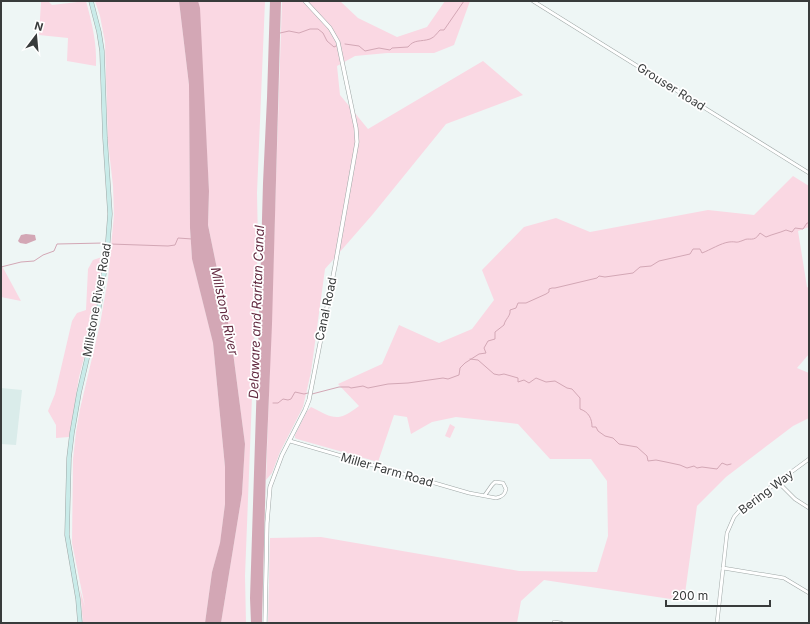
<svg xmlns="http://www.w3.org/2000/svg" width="810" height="624" font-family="Inter,sans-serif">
<rect width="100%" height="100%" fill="#eef6f5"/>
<polygon fill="#daecea" points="1,388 22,390 16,445 1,444"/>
<g fill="#fad8e3">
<path d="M 48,1 L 52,5 L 86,1 C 92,23 97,43 96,66 L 67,61 L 68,38 L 39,35 L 41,2 Z"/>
<polygon points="95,1 179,1 189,85 190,228 192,259 213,343 225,467 225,504 220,544 212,572 205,623 83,623 80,589 85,607 72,543 73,459 76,432 80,409 100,324 108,279 114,215 113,186 108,142 105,42 100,16"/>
<polygon points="198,1 265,1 257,193 258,243 245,576 246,623 221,623 242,494 245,444 231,337 208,225 209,191"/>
<polygon points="282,1 340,1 358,18 397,37 427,27 445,1 470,1 454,45 434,53 387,53 355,56 337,66 340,95 368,129 483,61 523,95 446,124 373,214 325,269 311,372 303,407 280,452 272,473 266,480"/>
<path d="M 793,176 L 809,186 L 809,227 L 798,231 L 807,287 L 809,288 L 809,354 L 797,368 L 809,373 L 809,418 L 793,426 L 726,477 L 697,506 L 684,601 L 544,580 L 521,601 L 517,623 L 268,623 L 270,538 L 321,537 L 519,571 L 597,572 L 608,536 L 607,481 L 591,459 L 550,459 L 518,424 L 456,417 L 432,422 L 411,434 L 407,417 L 394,415 L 378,462 L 297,439 L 295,438 L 295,435 L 307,411 L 311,407 C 333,418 337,423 359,406 L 338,384 L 382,364 L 399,325 L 439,343 L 472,329 L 494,300 L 482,270 L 524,227 L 556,218 L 590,232 L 708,210 L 754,215 Z"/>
<polygon points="102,257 96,311 79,377 69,437 56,438 56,425 48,411 55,394 72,321 77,313 86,310 88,269 93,260"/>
<polygon points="1,264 21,301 1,297"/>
<polygon points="450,424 455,427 450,438 445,436"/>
</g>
<g fill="#d3a7b5">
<polygon points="179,1 198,1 200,8 209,191 208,225 231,337 245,444 242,494 221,623 205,623 212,572 220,543 225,504 225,467 213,343 192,259 190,228 189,85"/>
<polygon points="270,1 281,1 272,324 266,466 262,623 251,623 250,598 261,254 263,183 267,98"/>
<polygon points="26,234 35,235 36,240 26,244 20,243 18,241 21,235"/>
</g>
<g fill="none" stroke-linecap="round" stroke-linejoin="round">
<g stroke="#d3a7b5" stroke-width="1">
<polyline points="280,33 289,31 299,33 310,29 318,29 323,33 327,41 334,47 336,46"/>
<path d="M 345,44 L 359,46 L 365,51 L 379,48 L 390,50 L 392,48 L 408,47 C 414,39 421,42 430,39 C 435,37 437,33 440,30 L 444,30 L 464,1"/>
<polyline points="110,244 168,246 175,245 178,238 192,239"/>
<polyline points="1,267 21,262 34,261 43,255 54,251 57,244 104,243"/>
<path d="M 470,359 L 478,360 L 494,374 L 499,375 L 504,374 L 518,378 L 518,382 L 524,380 L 529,383 L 536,378 L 546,382 L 555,381 L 567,388 L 572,389 L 580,398 L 580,409 C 589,412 592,419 592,427 L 596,427 L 598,431 L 605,436 L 613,438 L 619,444 L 637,447 L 647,456 L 648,461 L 656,460 L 666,462 L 680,465 L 687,468 L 694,466 L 697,468 L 702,467 L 717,469 L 722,463 L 727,465 L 731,464"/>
<path d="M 312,394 L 339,387 L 349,387 L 351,388 L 363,386 L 368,388 L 388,384 L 408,383 L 443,378 L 448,379 L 459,375 L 460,368 L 465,363 L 479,354 L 486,353 L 484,348 L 488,341 L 495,339 L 495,332 L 504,325 C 505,319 511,316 510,310 L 516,308 L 518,303 L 526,303 L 546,294 L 549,292 L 549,289 L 552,288 L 555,288 L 597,278 L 599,276 L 605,277 L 633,273 L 640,267 L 651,266 L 659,261 L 690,254 L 693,249 L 700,249 L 702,253 C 710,250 721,243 729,242 C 738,241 734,244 744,240 C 749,237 754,243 760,233 L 766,237 C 773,234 779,233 786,230 L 792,232 L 795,228 L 803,229 L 807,223 L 809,223"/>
<polyline points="273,403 278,403 283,399 288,400 291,399 295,392 304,394 308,393"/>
</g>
<defs>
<g id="minor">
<polyline points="533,1 809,173"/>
<path d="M 290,441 L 469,493 L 496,498 C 502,497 505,495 506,489 L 503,483 L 495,482 L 492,485 L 485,495"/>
<polyline points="779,483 795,499 809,508"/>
<polyline points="723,568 784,578 809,593"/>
<polyline points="554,622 561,623"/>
<polyline points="717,623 727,533 734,517 741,509 809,459"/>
</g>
<polyline id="tertiary" points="265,623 267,523 270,487 282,455 305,410 309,400 335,266 357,142 356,128 338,42 330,28 305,1"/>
<polyline id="secondary" points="80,623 78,599 67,535 69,458 72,433 79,393 99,307 107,253 110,214 105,138 102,51 99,32 91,1"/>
</defs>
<use href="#minor" stroke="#9fa7a6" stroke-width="4"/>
<use href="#tertiary" stroke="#9fa7a6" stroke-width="4.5"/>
<use href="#secondary" stroke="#9fa7a6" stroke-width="5"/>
<use href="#minor" stroke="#fff" stroke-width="3"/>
<use href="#tertiary" stroke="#fff" stroke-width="3.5"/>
<use href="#secondary" stroke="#c9ebe9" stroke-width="4"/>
</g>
<g text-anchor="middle" stroke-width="3.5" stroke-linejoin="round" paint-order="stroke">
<g font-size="12" fill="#383b3b" stroke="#fff">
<text transform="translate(671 87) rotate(32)" y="4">Grouser Road</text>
<text transform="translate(97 300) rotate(-80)" y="4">Millstone River Road</text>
<text transform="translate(326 309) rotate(-78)" y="4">Canal Road</text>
<text transform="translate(387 470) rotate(16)" y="4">Miller Farm Road</text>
<text transform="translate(766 492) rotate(-37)" y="4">Bering Way</text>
</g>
<g font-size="13" font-style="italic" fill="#632b41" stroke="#fff">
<text transform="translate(225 311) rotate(78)" y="5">Millstone River</text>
<text transform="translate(256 312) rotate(-88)" y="5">Delaware and Raritan Canal</text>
</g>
</g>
<rect width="810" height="624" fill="none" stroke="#383b3b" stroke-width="4"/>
<g transform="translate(36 36) rotate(16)" stroke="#ffffff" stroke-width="3" paint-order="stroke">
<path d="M0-3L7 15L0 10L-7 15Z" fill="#383b3b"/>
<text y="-6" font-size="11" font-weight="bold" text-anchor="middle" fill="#383b3b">N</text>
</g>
<path d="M666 600v6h104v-6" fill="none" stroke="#383b3b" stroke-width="2"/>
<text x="672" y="600" font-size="12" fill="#383b3b" stroke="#ffffff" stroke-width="3" paint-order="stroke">200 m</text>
</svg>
